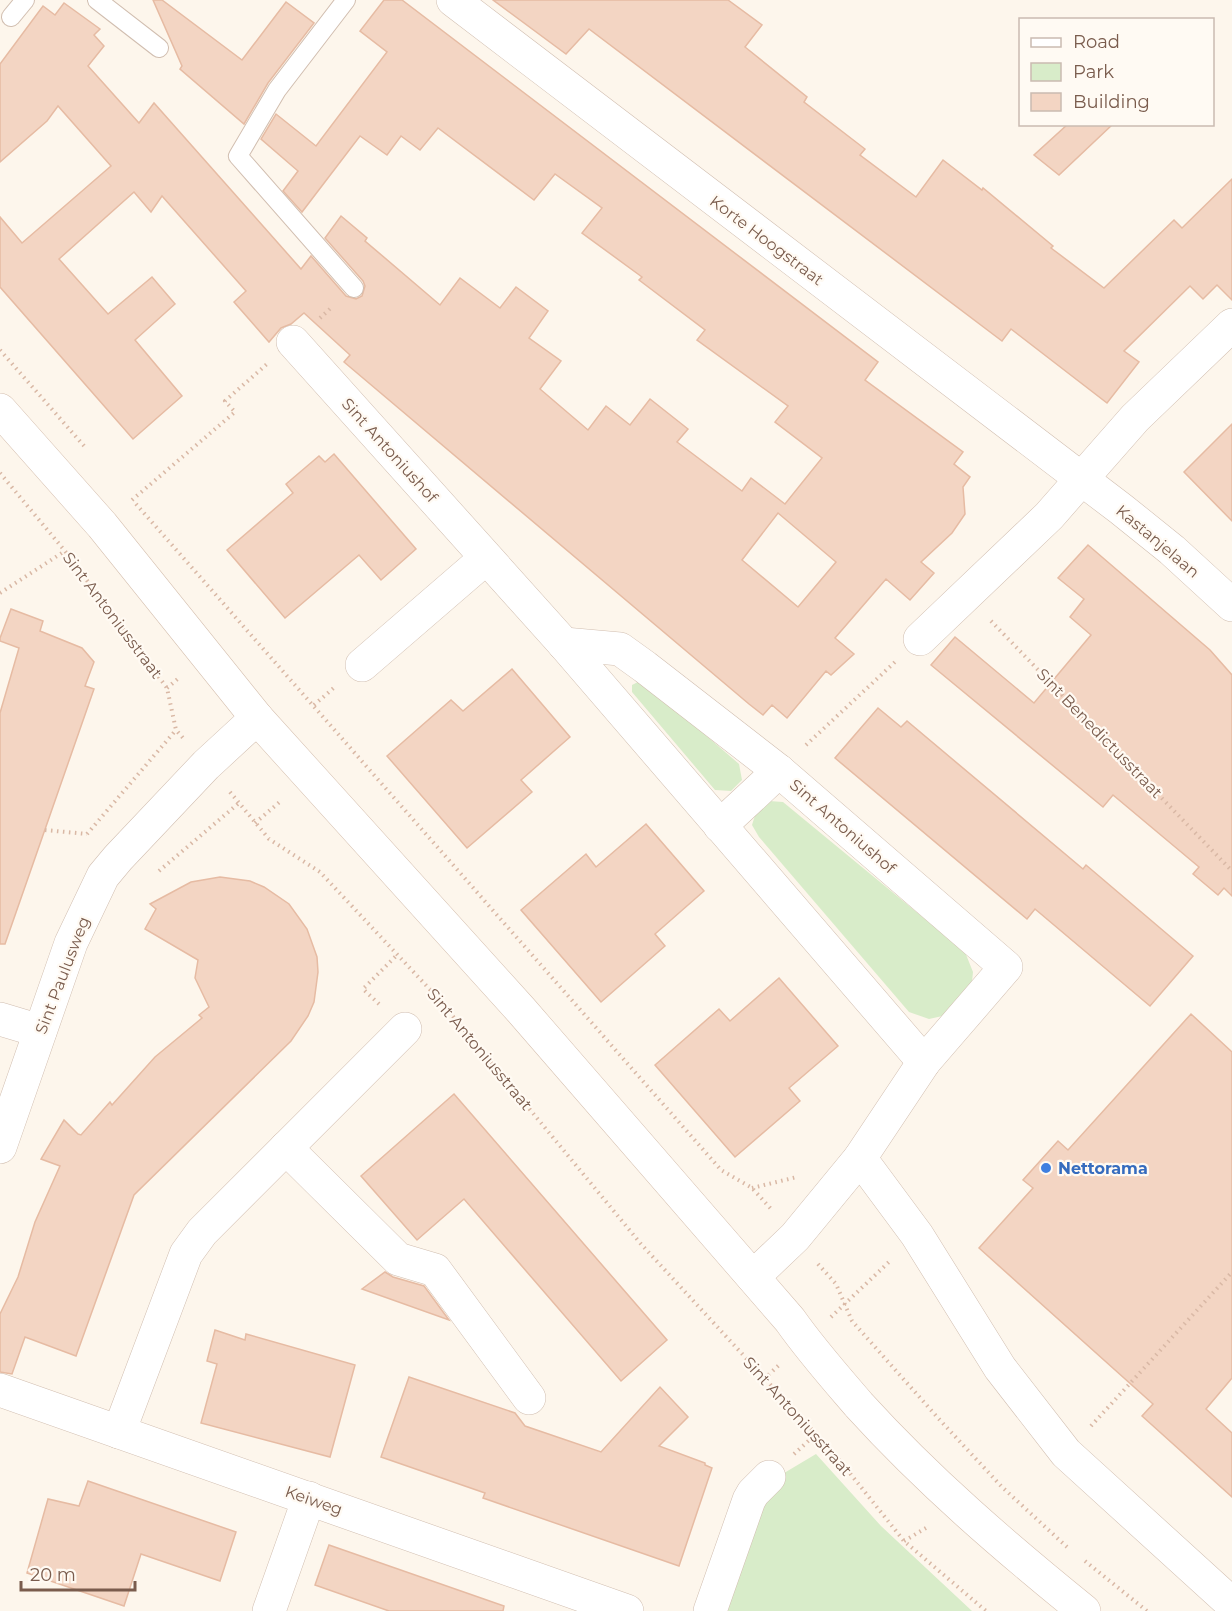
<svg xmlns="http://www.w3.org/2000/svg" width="1232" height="1611" font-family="Montserrat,sans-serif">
<rect width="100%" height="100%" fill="#fdf6ec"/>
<g fill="#d8ecc9">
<polygon points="642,680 739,764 742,780 731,791 715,790 632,692 632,685"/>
<polygon points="769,801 783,802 965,952 973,972 971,991 947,1015 929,1019 909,1012 759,837 752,825 757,809"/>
<polygon points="816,1454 881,1526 972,1611 729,1611 723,1609 764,1485"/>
</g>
<g fill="#f3d5c3" stroke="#e6bba3" stroke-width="1.5" fill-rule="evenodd">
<polygon points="153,0 162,0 242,60 286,2 314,23 268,83 244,124 180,69 182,66"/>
<path d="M 384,0 L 402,0 L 878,362 L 865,380 L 963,452 L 954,464 L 970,477 L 963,487 L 965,514 L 952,533 L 921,562 L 934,573 L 910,600 L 886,579 L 835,638 L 854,654 L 831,675 L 826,671 L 787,718 L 772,705 L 763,715 L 749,704 L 344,362 L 350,355 L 304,313 L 291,324 L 281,328 L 269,342 L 234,302 L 246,291 L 162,196 L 151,212 L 134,192 L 59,259 L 108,314 L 152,277 L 175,304 L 135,340 L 182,396 L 133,439 L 0,287 L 0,217 L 22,243 L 111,166 L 58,106 L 47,121 L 0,162 L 0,64 L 43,6 L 55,15 L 64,3 L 100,29 L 94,35 L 104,46 L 88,66 L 139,123 L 154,103 L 301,269 L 311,256 L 346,296 L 356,299 L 362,296 L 365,286 L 363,281 L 325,238 L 341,216 L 367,238 L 365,241 L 440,305 L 460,278 L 500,308 L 516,287 L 548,311 L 529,338 L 561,361 L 540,389 L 588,430 L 606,406 L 630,425 L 650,399 L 688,429 L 677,442 L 742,491 L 751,478 L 785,504 L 822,458 L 775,422 L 788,406 L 697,340 L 705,330 L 639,280 L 642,277 L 582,233 L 602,208 L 555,174 L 534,200 L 438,128 L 420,150 L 401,136 L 387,155 L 360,136 L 302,212 L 283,191 L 298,171 L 261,139 L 276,114 L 316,146 L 387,52 L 360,31 ZM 778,513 L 836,562 L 798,607 L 742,560 Z"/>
<polygon points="493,0 728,0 762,25 745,47 807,97 804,102 865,149 860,155 916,197 943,160 982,190 983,188 1053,246 1051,248 1104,288 1174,220 1182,228 1232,179 1232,300 1217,285 1203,299 1190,286 1124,351 1139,362 1107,403 1011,329 1002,341 589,29 566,54"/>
<polygon points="1068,124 1113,124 1059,175 1034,155"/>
<polygon points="1232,424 1232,521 1184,472"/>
<polygon points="334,454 416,549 381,580 359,555 285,618 227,550 293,493 286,484 319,456 325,462"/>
<polygon points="1088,545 1210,650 1232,675 1232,896 1224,888 1218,895 1193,874 1199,867 1113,795 1103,807 931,665 955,637 1034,703 1091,635 1070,617 1084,599 1058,578"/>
<polygon points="11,609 43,621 40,631 82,648 94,662 85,686 94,689 5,944 0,944 0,713 19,648 0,641 0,638"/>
<polygon points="512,669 570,737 521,780 532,792 467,848 387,756 451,700 463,711"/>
<polygon points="878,708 901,727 907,721 1083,869 1086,865 1193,956 1150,1006 1035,909 1027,919 835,758"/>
<polygon points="646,824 704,891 655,934 665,946 601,1002 521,910 586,854 596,867"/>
<polygon points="220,877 250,881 264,887 289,904 307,929 317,957 318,972 314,1002 308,1016 291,1041 134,1195 76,1356 25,1337 12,1374 0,1372 0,1314 18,1277 35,1222 60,1166 41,1159 64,1120 78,1134 81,1135 110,1102 112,1105 155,1057 202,1018 199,1015 209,1007 195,978 198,960 145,929 156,909 150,904 191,882"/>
<polygon points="779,978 838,1046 789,1088 800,1101 735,1157 655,1065 719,1009 730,1021"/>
<polygon points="1191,1014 1232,1052 1232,1378 1206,1409 1232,1433 1232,1497 1142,1416 1153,1404 979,1248 1033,1188 1023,1180 1058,1141 1068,1150"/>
<polygon points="454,1094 667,1340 621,1381 464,1199 417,1240 361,1176"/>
<polygon points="385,1272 393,1277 424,1286 449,1320 362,1289"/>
<polygon points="215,1330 245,1340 246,1334 355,1365 330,1457 201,1423 217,1364 207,1361"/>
<polygon points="409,1377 515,1413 525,1426 601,1452 660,1387 688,1417 659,1446 705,1463 705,1465 712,1468 679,1566 483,1498 485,1493 381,1457"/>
<polygon points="88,1481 236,1532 220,1581 141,1554 124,1606 27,1573 48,1499 79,1506"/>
<polygon points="329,1545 504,1606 503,1611 389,1611 315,1585"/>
</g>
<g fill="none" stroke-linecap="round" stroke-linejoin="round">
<defs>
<g id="lane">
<polyline points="97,0 159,48"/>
<polyline points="346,0 277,90 238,156 354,288"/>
<polyline points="11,17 25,0"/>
</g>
<g id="street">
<polyline points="453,0 1121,509 1172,550 1232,605"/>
<polyline points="293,342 564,644 924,1062"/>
<polyline points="920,639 1049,516 1135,418 1232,325"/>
<polyline points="564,644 620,649 645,667 779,771 1006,967 924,1062 860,1158 795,1237 753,1277"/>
<polyline points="362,665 486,558"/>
<polyline points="720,826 779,771"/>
<polyline points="0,1019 40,1031"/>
<polyline points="0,1147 71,943 103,876 118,858 206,765 257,718"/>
<polyline points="286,1148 398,1259 435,1270 529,1398"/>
<polyline points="860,1158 917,1235 1000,1368 1066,1453 1232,1604"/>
<polyline points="0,1390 627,1611"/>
<polyline points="119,1432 186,1254 202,1232 405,1029"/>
<polyline points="269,1611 309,1498"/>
<polyline points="710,1611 749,1500 753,1493 769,1477"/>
</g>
<path id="secondary" d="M 0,410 L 102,525 L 257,718 L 521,1010 L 790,1320 C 811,1350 835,1377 859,1405 C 928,1481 1005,1547 1084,1611"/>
</defs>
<use href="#lane" stroke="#d1beb0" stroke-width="20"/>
<use href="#street" stroke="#d1beb0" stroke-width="34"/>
<use href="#secondary" stroke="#d6c0b0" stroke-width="34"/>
<g stroke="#d9b8a5" stroke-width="4" stroke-dasharray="1.5 4.5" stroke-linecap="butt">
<polyline points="320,318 332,307"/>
<polyline points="0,350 85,447"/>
<polyline points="0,473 65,551 167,688 176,730 184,739"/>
<polyline points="132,500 235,412 225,401 267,364"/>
<polyline points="136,504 721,1170 752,1188 772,1210"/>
<polyline points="0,593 65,551"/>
<polyline points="991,621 1232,871"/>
<polyline points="167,688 180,677"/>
<polyline points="314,705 336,686"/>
<polyline points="806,745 895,662"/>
<polyline points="230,792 269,839 320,872 437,997 641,1244 837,1457 904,1541 986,1611"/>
<polyline points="255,823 282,800"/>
<polyline points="45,830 87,834"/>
<polyline points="87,834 176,730"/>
<polyline points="159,871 239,803"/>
<polyline points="379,1004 363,989 398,954"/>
<polyline points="752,1188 797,1177"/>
<polyline points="818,1264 836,1284 852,1321 938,1418 1002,1487 1067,1547"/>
<polyline points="831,1317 890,1261"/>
<polyline points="764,1379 779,1365"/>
<polyline points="1091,1426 1232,1272"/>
<polyline points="794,1454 816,1434"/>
<polyline points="904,1541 926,1528"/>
<polyline points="1085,1561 1147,1611"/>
</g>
<use href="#lane" stroke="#fff" stroke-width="18"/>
<use href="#street" stroke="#fff" stroke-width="33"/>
<use href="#secondary" stroke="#fff" stroke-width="33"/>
</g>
<circle fill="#3f7fe0" stroke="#fffaf3" stroke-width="2" cx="1046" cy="1168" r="6"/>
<g text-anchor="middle" stroke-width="4.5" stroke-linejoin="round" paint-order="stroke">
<g font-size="16" fill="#7a5c4d" stroke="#fffaf3">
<text transform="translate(767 240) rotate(37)" y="6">Korte Hoogstraat</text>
<text transform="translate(390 450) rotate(48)" y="6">Sint Antoniushof</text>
<text transform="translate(1158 541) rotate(40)" y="6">Kastanjelaan</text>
<text transform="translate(113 615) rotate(53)" y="6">Sint Antoniusstraat</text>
<text transform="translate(1100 733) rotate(46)" y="6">Sint Benedictusstraat</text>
<text transform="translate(843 826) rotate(41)" y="6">Sint Antoniushof</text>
<text transform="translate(62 975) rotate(-69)" y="6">Sint Paulusweg</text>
<text transform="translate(480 1049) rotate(50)" y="6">Sint Antoniusstraat</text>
<text transform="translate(798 1416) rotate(48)" y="6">Sint Antoniusstraat</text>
<text transform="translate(314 1500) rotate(19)" y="6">Keiweg</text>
</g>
<g font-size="16" font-weight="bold" fill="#366cbe" stroke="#fffaf3" text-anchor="start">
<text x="1058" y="1174">Nettorama</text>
</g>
</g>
<rect x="1019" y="18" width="195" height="108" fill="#fffaf3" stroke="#cabbb1" stroke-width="1.5"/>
<rect x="1031" y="38" width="30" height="9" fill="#ffffff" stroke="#cabbb1" stroke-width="1.5"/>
<text x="1073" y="48" font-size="18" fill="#7a5c4d">Road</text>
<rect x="1031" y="63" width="30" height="18" fill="#d8ecc9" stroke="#cabbb1" stroke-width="1.5"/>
<text x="1073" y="78" font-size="18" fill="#7a5c4d">Park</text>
<rect x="1031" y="93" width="30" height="18" fill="#f3d5c3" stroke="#cabbb1" stroke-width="1.5"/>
<text x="1073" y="108" font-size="18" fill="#7a5c4d">Building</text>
<path d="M21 1581v9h114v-9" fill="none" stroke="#7a5c4d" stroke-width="3"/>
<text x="30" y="1581" font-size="18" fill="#7a5c4d" stroke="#fffaf3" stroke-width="4.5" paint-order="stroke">20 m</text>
</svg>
